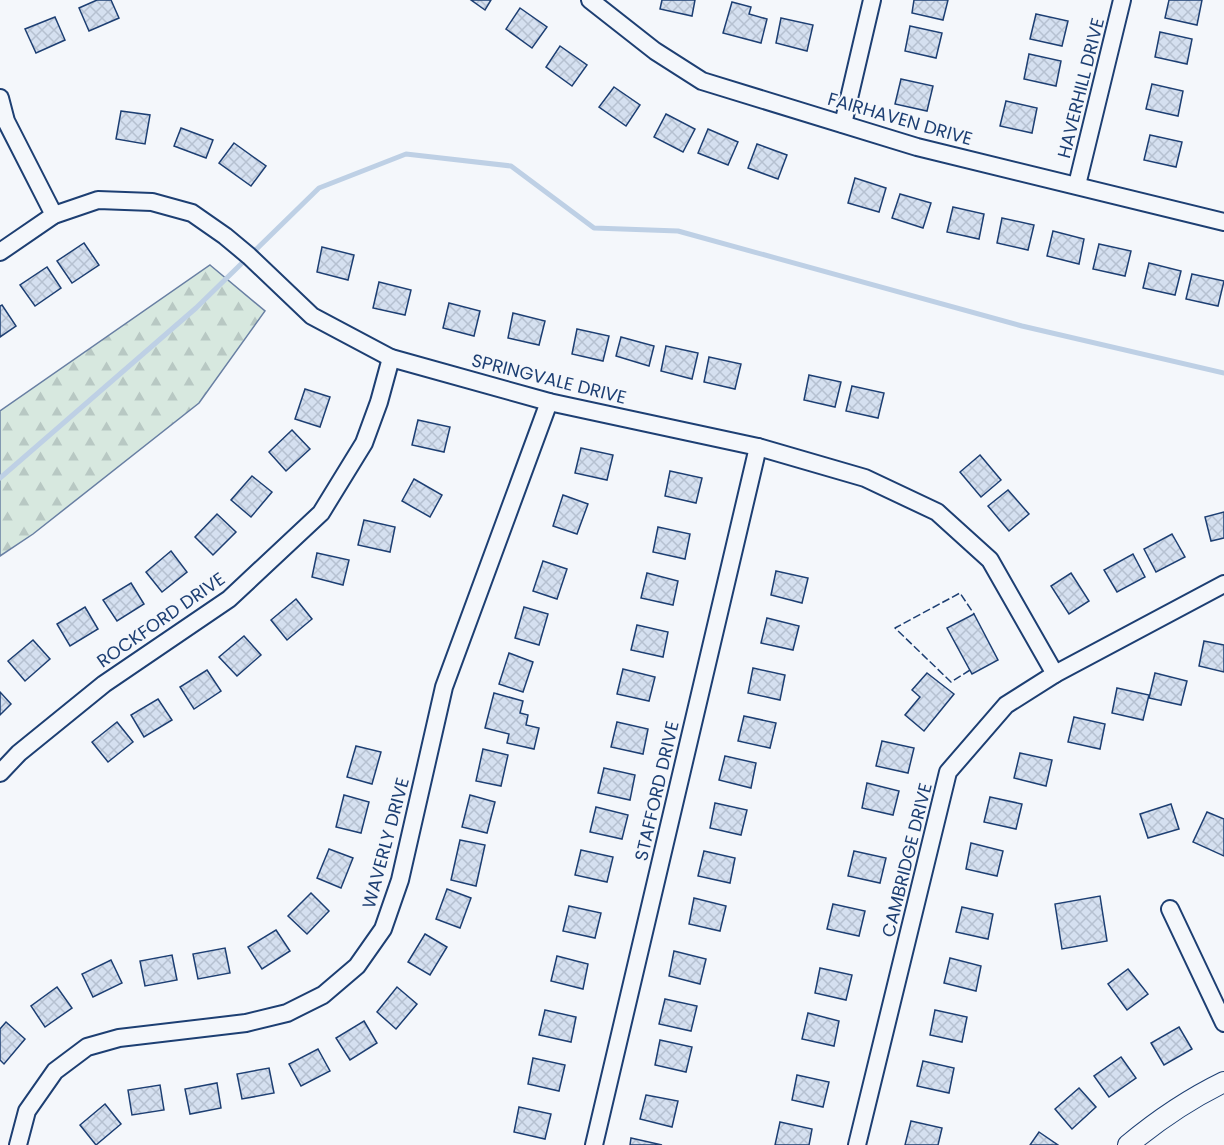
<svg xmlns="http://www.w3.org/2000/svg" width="1224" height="1145" font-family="Poppins,sans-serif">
<defs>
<pattern id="forest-firs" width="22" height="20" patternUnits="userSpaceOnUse" patternTransform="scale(1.5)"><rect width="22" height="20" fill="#d7e8df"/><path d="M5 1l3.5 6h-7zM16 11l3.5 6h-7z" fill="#b8c8c3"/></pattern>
<pattern id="building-cross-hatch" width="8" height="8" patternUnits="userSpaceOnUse" patternTransform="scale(1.5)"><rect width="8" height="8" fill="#d5e0f0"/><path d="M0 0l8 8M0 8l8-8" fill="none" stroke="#b6c1d1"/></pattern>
</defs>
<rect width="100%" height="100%" fill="#f4f7fb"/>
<polygon fill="url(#forest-firs)" stroke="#687fa3" stroke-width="1.5" points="210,265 265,311 199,403 33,534 0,556 0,411"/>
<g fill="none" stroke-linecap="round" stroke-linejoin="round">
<polyline stroke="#bed0e5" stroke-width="5" points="0,478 196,308 319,188 406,154 511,166 594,228 678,231 1022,326 1224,373"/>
</g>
<g fill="url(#building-cross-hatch)" stroke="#1d3f73" stroke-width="1.5">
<polygon points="97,0 111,0 119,18 89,31 79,8"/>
<polygon points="471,0 491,0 485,10"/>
<polygon points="662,0 695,0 692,16 660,9"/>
<polygon points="914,0 948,0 943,20 912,13"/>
<polygon points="1169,0 1202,0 1197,25 1165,18"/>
<polygon points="732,2 751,7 749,14 767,19 761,43 723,33"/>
<polygon points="520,8 547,27 532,48 506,29"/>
<polygon points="1036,14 1068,21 1062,46 1030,39"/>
<polygon points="55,17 65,40 36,53 25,29"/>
<polygon points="781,18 813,25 807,51 776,43"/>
<polygon points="910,26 942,33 936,58 905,51"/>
<polygon points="1160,32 1192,39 1187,64 1155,57"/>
<polygon points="560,46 587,65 572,86 546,67"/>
<polygon points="1029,54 1061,61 1056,86 1024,79"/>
<polygon points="901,79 933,86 927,111 895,104"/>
<polygon points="1152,84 1183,91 1178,116 1146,109"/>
<polygon points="614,87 640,105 626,126 599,107"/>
<polygon points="1006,101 1037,108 1032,133 1000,126"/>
<polygon points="121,111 150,115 145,144 116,139"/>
<polygon points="666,114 695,129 683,152 654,137"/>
<polygon points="181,128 213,140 206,158 174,146"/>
<polygon points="708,129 738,142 728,165 698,153"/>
<polygon points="1150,135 1182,142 1176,167 1144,160"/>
<polygon points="234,143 266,166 251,186 219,163"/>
<polygon points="757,144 787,155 778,179 748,168"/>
<polygon points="855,178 886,188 879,212 848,203"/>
<polygon points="900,194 931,203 923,228 892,218"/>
<polygon points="953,207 984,214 979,239 947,232"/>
<polygon points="1002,218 1034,225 1028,250 997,243"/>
<polygon points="1053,231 1084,239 1079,264 1047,256"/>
<polygon points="84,243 99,265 72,283 57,261"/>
<polygon points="1099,244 1131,251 1125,276 1093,269"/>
<polygon points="322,247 354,255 348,280 317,272"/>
<polygon points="1149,263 1181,271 1175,295 1143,288"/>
<polygon points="47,267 61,288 35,306 20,285"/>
<polygon points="1192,274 1224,281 1218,306 1186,299"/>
<polygon points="379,282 411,290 405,315 373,308"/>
<polygon points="449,303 480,311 474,336 443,328"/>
<polygon points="2,305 16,326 0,337 0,306"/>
<polygon points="513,313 545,321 539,345 508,338"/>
<polygon points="577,329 609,336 603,361 572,354"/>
<polygon points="621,337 654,346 649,366 616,356"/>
<polygon points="666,346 698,353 692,379 661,371"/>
<polygon points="709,357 741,364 735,389 704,382"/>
<polygon points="809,375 841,382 835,407 804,400"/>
<polygon points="852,386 884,393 878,418 846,411"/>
<polygon points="305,389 330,397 320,427 295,419"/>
<polygon points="418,420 450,427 444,452 412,445"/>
<polygon points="292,430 310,449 286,471 269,452"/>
<polygon points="581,448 613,455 607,480 575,473"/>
<polygon points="980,455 1001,480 981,497 960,472"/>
<polygon points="670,471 702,478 696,503 665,496"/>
<polygon points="252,476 272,492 251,517 231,500"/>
<polygon points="414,479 442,495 430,517 402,501"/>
<polygon points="1008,490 1029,514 1009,531 988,506"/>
<polygon points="563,495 588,504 577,534 553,526"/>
<polygon points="1224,512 1224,538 1211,541 1205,517"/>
<polygon points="217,514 236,532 213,555 195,537"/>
<polygon points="364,520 395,527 390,552 358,545"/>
<polygon points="658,527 690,534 685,559 653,552"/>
<polygon points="1172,534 1185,557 1156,572 1144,549"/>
<polygon points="171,551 187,572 162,592 146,572"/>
<polygon points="317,553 349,560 343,585 312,577"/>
<polygon points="1133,554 1145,577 1117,592 1104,570"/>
<polygon points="543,561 567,569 557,599 533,591"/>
<polygon points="776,571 808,578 802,603 771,595"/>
<polygon points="647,573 678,581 673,605 641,598"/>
<polygon points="1071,573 1089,601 1069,614 1051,586"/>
<polygon points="131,583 144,604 117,621 103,600"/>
<polygon points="296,599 312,619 287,640 271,620"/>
<polygon points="85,607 98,629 70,646 57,624"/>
<polygon points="524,607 548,614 539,645 515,638"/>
<polygon points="974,614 998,660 972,674 947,628"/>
<polygon points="767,618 799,626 793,650 761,643"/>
<polygon points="637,625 668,632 663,657 631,650"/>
<polygon points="244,636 261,655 237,676 219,657"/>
<polygon points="33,640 50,659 25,681 8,661"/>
<polygon points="1204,641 1224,645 1224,672 1199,666"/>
<polygon points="509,653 533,662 523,692 499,684"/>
<polygon points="753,668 785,675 780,700 748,693"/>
<polygon points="623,669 655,677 649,701 617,694"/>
<polygon points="207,670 221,691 194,709 180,687"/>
<polygon points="927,673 954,694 924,731 905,715 920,697 912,690"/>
<polygon points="1155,673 1187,681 1181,705 1149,698"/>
<polygon points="1117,688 1149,695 1143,720 1112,713"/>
<polygon points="0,692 11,704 0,715"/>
<polygon points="494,693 523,701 520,713 528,715 526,725 539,728 534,749 507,743 509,734 485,728"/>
<polygon points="158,699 172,720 144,737 131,715"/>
<polygon points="744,716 776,723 770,748 738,741"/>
<polygon points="1074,717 1105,724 1100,749 1068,742"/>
<polygon points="117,722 133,742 108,762 92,742"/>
<polygon points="617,722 648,729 643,754 611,747"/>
<polygon points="882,741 914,748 908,773 876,766"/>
<polygon points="356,746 381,752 372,784 347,777"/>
<polygon points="483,749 508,755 501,786 476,781"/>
<polygon points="1020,753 1052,760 1046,786 1014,778"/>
<polygon points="725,756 756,763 751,788 719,780"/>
<polygon points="604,768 635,775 630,800 598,793"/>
<polygon points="867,783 899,791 893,815 862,808"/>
<polygon points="344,795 369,802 361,833 336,827"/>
<polygon points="470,795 495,802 487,833 462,827"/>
<polygon points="990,797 1022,804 1016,829 984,822"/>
<polygon points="715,803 747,810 741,835 710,828"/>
<polygon points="1171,804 1179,829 1148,838 1140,814"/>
<polygon points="596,807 628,815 622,839 590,832"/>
<polygon points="1207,812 1224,819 1224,856 1193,842"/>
<polygon points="460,840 485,845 476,886 451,880"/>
<polygon points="971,843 1003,851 997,876 966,869"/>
<polygon points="329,849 353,858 341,888 317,878"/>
<polygon points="581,850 613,857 607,882 575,875"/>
<polygon points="704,851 735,858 730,883 698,876"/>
<polygon points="854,851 886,858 880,883 848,876"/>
<polygon points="447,889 471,898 460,928 436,919"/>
<polygon points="311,893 329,911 307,934 288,916"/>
<polygon points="1100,896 1107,941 1062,949 1055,904"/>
<polygon points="694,898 726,906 720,931 689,924"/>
<polygon points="833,904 865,911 859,936 827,929"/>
<polygon points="569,906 601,913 595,938 563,931"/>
<polygon points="962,907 993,914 988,939 956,932"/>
<polygon points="276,930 290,951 262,969 248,947"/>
<polygon points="425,934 447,947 430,975 408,962"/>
<polygon points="225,948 230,973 198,979 193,954"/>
<polygon points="674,951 706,959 700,984 669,976"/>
<polygon points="172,955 177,980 145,986 140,961"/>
<polygon points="557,956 588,964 583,989 551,981"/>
<polygon points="950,958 981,966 976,991 944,983"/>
<polygon points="111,960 122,983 93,997 82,974"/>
<polygon points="820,968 852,975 846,1000 815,993"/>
<polygon points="1128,969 1148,994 1127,1010 1108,984"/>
<polygon points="57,987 72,1008 45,1027 31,1006"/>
<polygon points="397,987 417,1004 396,1029 377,1012"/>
<polygon points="665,999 697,1006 691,1031 659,1024"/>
<polygon points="545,1010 576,1017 571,1042 539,1035"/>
<polygon points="935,1010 967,1017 962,1042 930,1035"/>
<polygon points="808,1013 839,1021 834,1046 802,1039"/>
<polygon points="364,1021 377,1043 350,1060 336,1038"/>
<polygon points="6,1022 25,1039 4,1064 0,1060 0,1029"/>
<polygon points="1179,1027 1192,1049 1164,1065 1151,1043"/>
<polygon points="660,1040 692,1047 686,1072 655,1065"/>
<polygon points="318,1049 330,1071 301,1086 289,1064"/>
<polygon points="1121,1057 1136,1078 1109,1097 1094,1076"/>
<polygon points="533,1058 565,1065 559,1091 528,1084"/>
<polygon points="923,1061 954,1068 949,1093 917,1086"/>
<polygon points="269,1068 274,1093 242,1099 237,1074"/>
<polygon points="797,1075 829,1082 823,1107 792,1100"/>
<polygon points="217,1083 221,1108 190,1114 185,1089"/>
<polygon points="160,1085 164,1110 132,1115 128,1090"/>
<polygon points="1079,1088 1096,1107 1072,1129 1055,1109"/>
<polygon points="646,1095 678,1101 672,1127 640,1119"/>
<polygon points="105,1104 121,1124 96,1145 80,1125"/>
<polygon points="519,1107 551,1114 545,1139 514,1132"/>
<polygon points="911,1121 942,1128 938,1145 905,1145"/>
<polygon points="780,1122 812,1129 809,1145 775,1145"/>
<polygon points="1039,1132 1058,1145 1030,1145"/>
<polygon points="631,1138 662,1145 630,1145"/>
</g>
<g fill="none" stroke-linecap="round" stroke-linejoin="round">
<defs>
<g id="minor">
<polyline points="590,0 655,51 702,81 917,147 1224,222"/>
<polyline points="0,98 6,121 54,215"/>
<polyline points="843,124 872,0"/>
<polyline points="1077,185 1122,0"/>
<polyline points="0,252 54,215 98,200 152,202 192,213 225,236 249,256 312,316 391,358 549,402 758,447 865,478 937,512 990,560 1055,674"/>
<polyline points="0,773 19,753 104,684 229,599 321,513 364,443 379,402 391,358"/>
<polyline points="1170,909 1224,1023"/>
<polyline points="18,1145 27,1111 55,1071 87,1047 119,1038 246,1023 287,1013 323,995 357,966 383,929 400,880 444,687 549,402"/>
<polyline points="594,1145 758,447"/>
<polyline points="857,1145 948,772 1006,705 1055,674 1224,584"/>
</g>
<path id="tertiary" d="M 1128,1145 C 1158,1120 1189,1099 1224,1082"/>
</defs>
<use href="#minor" stroke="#1d3f73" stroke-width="20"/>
<use href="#tertiary" stroke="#1d3f73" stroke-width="22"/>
<use href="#minor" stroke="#f4f7fb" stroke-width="16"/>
<use href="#tertiary" stroke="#f4f7fb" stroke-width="20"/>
<polyline stroke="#1d3f73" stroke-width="1.5" stroke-dasharray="8 3" stroke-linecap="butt" points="970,670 951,682 895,628 960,593 974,614"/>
</g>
<g text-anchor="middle" stroke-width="4.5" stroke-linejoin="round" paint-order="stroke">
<g font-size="18" fill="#1d3f73" stroke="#f4f7fb">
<text transform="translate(1081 88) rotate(-76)" y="6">HAVERHILL DRIVE</text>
<text transform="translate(900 119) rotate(16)" y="6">FAIRHAVEN DRIVE</text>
<text transform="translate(549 379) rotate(14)" y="6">SPRINGVALE DRIVE</text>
<text transform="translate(161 620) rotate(-35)" y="6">ROCKFORD DRIVE</text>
<text transform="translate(657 791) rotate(-77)" y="6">STAFFORD DRIVE</text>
<text transform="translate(386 843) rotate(-75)" y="6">WAVERLY DRIVE</text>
<text transform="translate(907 860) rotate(-76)" y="6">CAMBRIDGE DRIVE</text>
</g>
</g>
</svg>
